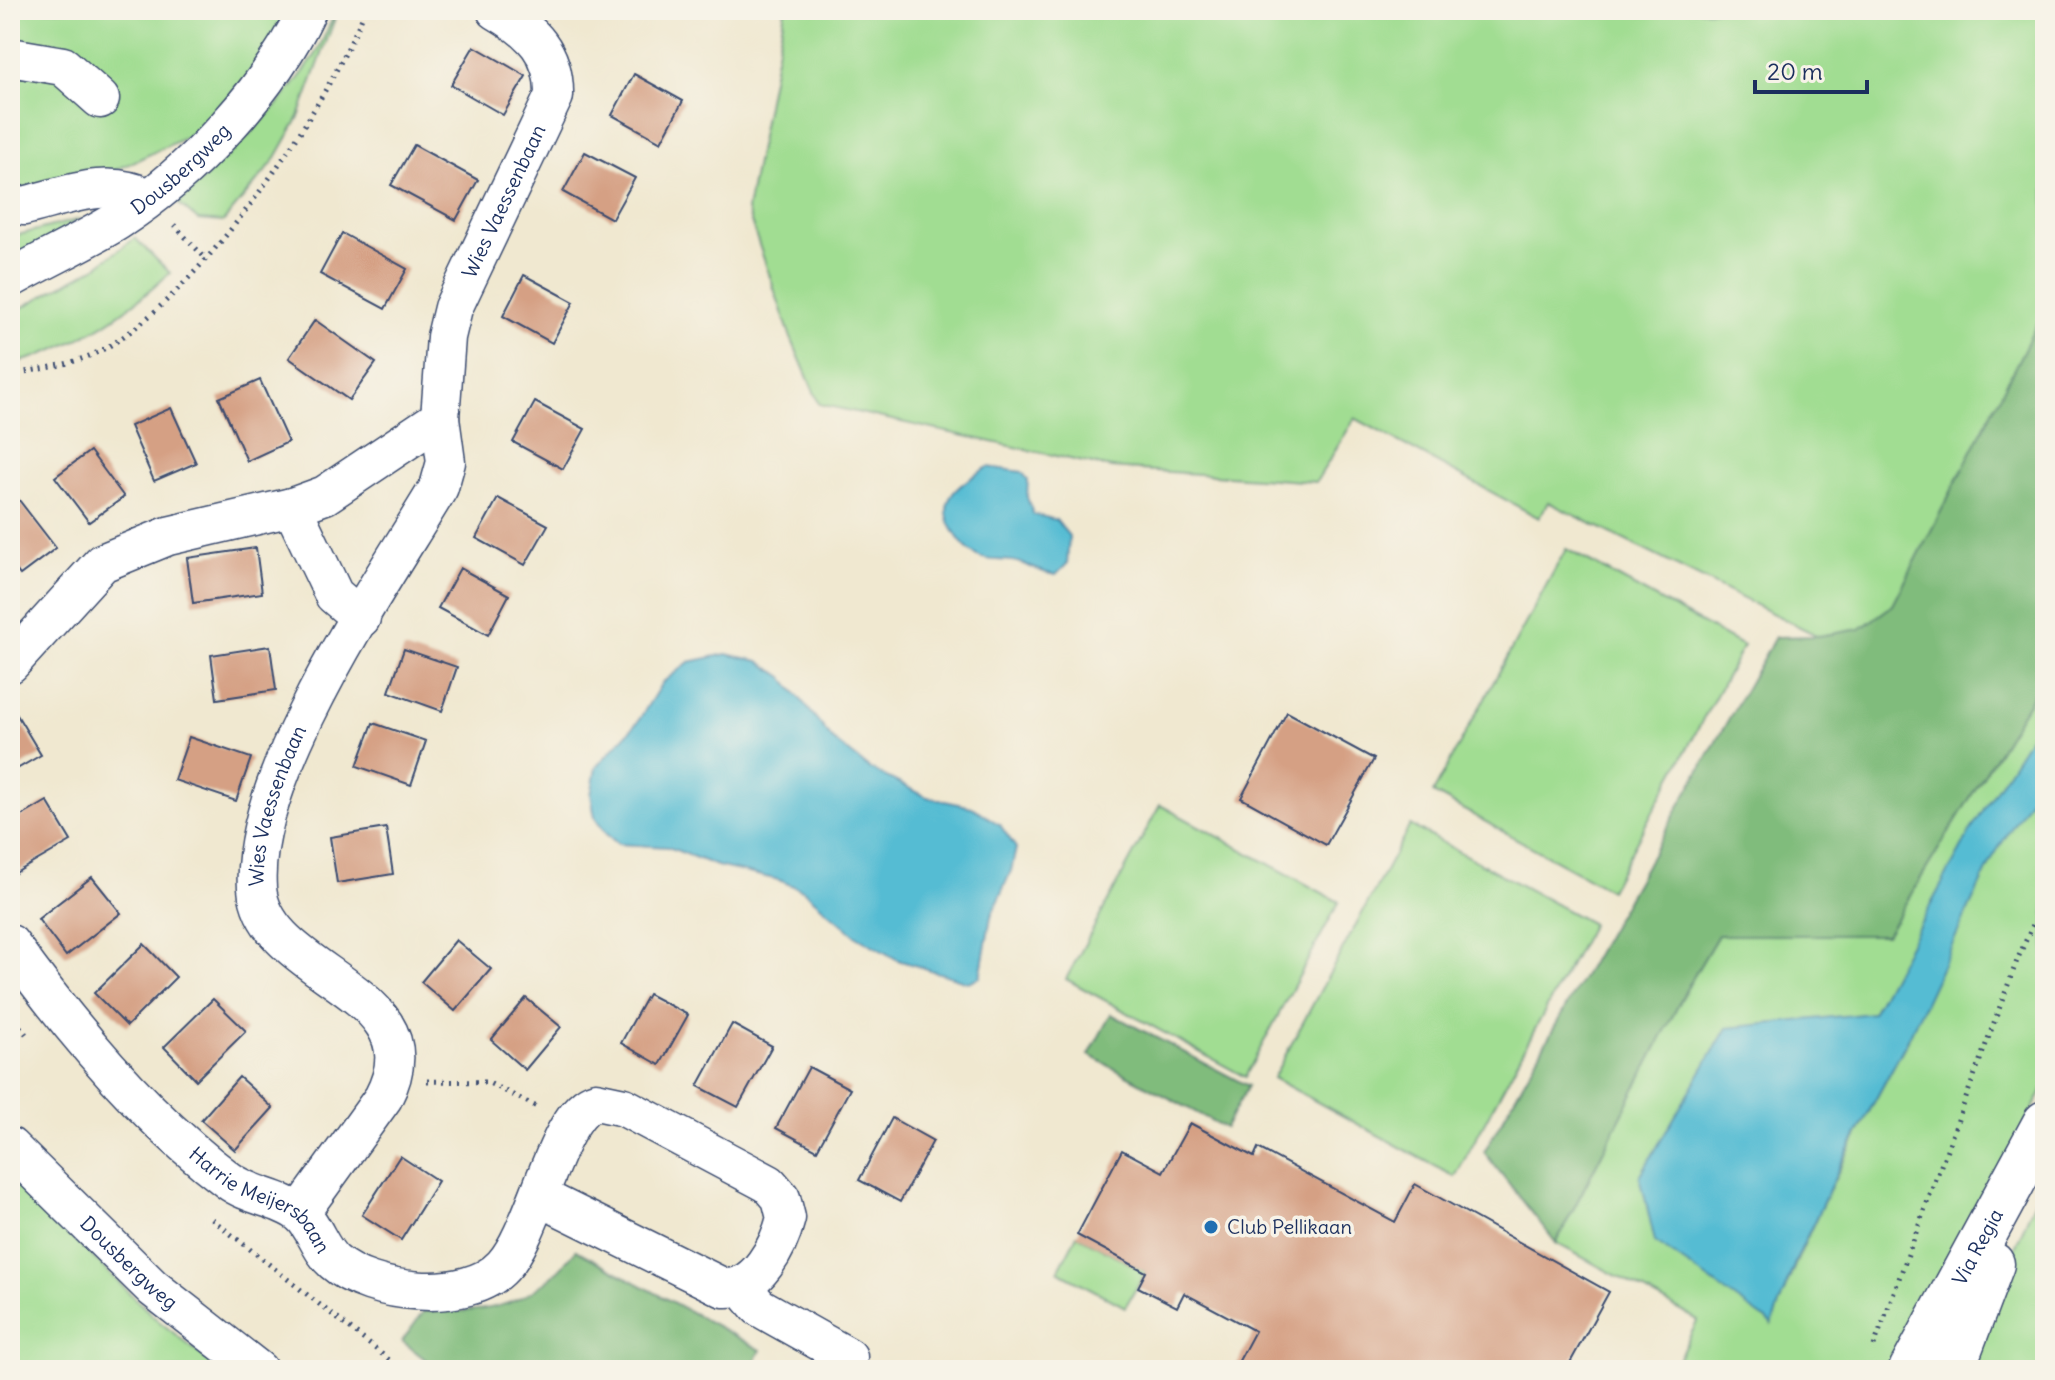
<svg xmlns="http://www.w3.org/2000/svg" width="2055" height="1380" font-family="Delius,sans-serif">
<rect width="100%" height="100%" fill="#f7f3e8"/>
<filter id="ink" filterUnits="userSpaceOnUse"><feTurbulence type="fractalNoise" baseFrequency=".0125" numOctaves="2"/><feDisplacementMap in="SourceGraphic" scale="16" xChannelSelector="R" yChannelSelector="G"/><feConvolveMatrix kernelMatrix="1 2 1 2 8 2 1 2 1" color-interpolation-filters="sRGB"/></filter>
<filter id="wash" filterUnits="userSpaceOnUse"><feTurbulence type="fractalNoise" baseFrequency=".006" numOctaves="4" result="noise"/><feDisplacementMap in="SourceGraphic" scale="32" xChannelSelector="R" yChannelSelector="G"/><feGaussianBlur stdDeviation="1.8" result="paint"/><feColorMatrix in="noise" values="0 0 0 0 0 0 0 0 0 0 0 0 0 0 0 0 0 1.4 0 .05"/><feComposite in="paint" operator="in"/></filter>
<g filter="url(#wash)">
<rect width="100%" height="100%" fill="#f0e8d0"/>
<g fill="#a1dd92" stroke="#5e8678" stroke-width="2" fill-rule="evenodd">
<polygon points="10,10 295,10 246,81 193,134 114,171 10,191"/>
<path d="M 338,10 L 299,117 L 274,161 L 223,222 L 198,220 L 178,203 C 226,157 280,110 316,54 C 324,40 329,22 338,10 Z"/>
<polygon points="785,10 2045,10 2045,640 1818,636 1548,502 1539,518 1355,418 1316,482 1111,468 819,404 791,338 747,210"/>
<polygon points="80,219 10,262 10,237"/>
<path d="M 135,238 L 170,273 C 120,318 76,347 10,365 L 10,314 L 96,267 Z"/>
<polygon points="1566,549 1743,646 1610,890 1433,793"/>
<path d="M 2045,675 L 2045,1085 L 1900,1370 L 1673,1370 L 1698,1320 L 1556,1243 L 1689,984 L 1718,935 L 1886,935 ZM 1727,1028 L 1908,1040 C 1857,1132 1809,1224 1772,1323 Z"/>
<polygon points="1160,805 1339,902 1245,1077 1066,979"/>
<polygon points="1410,825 1592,924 1455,1177 1273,1078"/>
<polygon points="10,1176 155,1318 220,1370 10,1370"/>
<polygon points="2045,1176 2045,1370 1964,1370"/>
<polygon points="1077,1235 1146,1272 1125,1307 1058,1271"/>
</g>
<g fill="#80bc7c" stroke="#4e766d" stroke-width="2">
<polygon points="2045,308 2045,675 1886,935 1718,935 1689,984 1556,1243 1484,1152 1775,637 1818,636 1860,629 1893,605"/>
<polygon points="1111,1014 1248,1086 1225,1128 1089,1055"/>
<path d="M 576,1250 L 761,1350 L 750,1370 L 439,1370 L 402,1341 L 424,1311 C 493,1314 532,1306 576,1250 Z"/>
</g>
<g fill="#55bcd3" stroke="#387698" stroke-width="2">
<path d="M 988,467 L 1022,472 L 1028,480 L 1027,497 L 1033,514 L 1056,520 L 1069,536 L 1067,564 L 1056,575 C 1042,573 1033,567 1020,563 C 1007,558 989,563 977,556 C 966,550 958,539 952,528 C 935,497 964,482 988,467 Z"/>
<polygon points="726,654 759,661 783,677 833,740 870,769 927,797 972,807 1000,825 1016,848 1011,871 991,916 980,977 968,982 898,960 855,935 803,890 779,880 717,866 668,847 618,844 606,834 595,818 591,795 596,767 637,723 662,683 689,662"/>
<polygon points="2045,713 2045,775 1993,857 1908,1039 1842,1162 1796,1260 1772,1324 1655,1242 1640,1176 1727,1028 1872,1013 1975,823"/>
</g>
<g id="blocks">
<g fill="#d5a084">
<polygon points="474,46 526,76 503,115 451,85"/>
<polygon points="634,74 683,101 661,142 612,115"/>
<polygon points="414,145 478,180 456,220 391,185"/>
<polygon points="585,152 635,178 612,219 563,192"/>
<polygon points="342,233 407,269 385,309 320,274"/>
<polygon points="524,275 574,302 552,343 503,316"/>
<polygon points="315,320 376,363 349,400 289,358"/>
<polygon points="260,380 288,442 247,461 219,398"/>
<polygon points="535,402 585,429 563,469 513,442"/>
<polygon points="171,408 196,463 154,481 130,426"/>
<polygon points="90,451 124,497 89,522 55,477"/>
<polygon points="498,498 548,525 525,565 476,538"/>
<polygon points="19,500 56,548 20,575 10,562 10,507"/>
<polygon points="256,548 262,593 193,603 187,558"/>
<polygon points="460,568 509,595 488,635 438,608"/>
<polygon points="270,646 276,690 217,699 211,655"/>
<polygon points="404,649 457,667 442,711 389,692"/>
<polygon points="1287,712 1374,759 1326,845 1241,798"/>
<polygon points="17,715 41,755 10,773 10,720"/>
<polygon points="373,723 426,741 411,785 357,766"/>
<polygon points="189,737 251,758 236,801 174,780"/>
<polygon points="47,801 71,841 10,876 10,823"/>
<polygon points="386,828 393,874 337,883 330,837"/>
<polygon points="92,877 121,913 66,956 38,919"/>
<polygon points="456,940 491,969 455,1011 421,982"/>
<polygon points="144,944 176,977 127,1026 94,993"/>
<polygon points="648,994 688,1015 660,1065 621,1043"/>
<polygon points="526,998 561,1027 525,1070 491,1040"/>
<polygon points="213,999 246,1031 196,1080 164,1047"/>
<polygon points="732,1024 772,1046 738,1107 698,1086"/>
<polygon points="809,1067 850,1089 817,1150 776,1128"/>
<polygon points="239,1077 273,1108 235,1150 201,1120"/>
<polygon points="892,1118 933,1141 900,1202 859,1180"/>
<polygon points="1190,1123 1254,1157 1258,1148 1395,1222 1415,1184 1609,1292 1566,1370 1234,1370 1255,1331 1184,1293 1177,1307 1138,1287 1146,1272 1077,1235 1122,1150 1163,1172"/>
<polygon points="400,1156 438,1181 401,1240 362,1215"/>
</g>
</g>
</g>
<g filter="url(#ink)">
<use href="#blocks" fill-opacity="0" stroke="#3b4b6f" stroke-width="2"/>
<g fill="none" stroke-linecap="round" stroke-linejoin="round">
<defs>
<g id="minor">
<polyline points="10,57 63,66 100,99"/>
<path d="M 24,206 C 65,196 108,177 148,198"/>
<path id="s1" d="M 10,279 C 45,259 83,242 117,221 C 191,174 270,89 307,10"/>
<polyline points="292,507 334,595 361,618"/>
<path id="s2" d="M 10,664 L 102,563 L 168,536 L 292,507 L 325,495 L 440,418 L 446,337 L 453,308 L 554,96 C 555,52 532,31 496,10"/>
<path id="s3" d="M 10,944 C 71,1029 144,1117 228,1180 C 249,1196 280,1198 299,1213 C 314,1224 319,1249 334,1262 C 370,1294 468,1305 503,1266 C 536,1231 556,1112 596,1101 L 624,1107 L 769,1184 L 781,1198 L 786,1218 C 779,1246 757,1290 724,1288 L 540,1197"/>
<path id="s4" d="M 10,1147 L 153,1288 L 258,1370"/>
<path id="s5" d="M 300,1213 L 383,1098 C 440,989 264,978 257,888 C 249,773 380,586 439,487 L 446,462 L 440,418"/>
<polyline points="741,1286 759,1307 848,1357 841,1370"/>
</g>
<g id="major">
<path id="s6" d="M 1911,1370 L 2045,1123"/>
<polyline points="1952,1370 1992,1264"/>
</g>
</defs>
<use href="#minor" stroke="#3b4b6f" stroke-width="41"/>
<use href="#major" stroke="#3b4b6f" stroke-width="47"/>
<g stroke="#3b4b6f" stroke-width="5" stroke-dasharray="2 6" stroke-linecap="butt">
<polyline points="174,225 206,259"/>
<path d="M 10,374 C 45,369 84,363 114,343 C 208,282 323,114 365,10"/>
<polyline points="10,1014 26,1034"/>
<polyline points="427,1081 487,1082 539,1108"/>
<polyline points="212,1219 402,1370"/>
<polyline points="1874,1346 2018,958 2045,898"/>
</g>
<use href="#minor" stroke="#fff" stroke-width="38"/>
<use href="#major" stroke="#fff" stroke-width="44"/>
</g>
</g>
<circle fill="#1f6fb2" stroke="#f7f3e8" stroke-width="3" cx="1211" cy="1227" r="8"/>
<g text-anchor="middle" stroke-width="7" stroke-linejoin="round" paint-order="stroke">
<g font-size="20" fill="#1b2f5e" stroke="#f7f3e8">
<text dy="7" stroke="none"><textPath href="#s1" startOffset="204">Dousbergweg</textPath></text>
<text dy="7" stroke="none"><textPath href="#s2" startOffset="738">Wies Vaessenbaan</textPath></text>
<text dy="7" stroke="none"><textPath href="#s5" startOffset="496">Wies Vaessenbaan</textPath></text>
<text dy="7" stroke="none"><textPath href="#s3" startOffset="362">Harrie Meijersbaan</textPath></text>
<text dy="7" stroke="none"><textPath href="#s6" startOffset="140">Via Regia</textPath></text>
<text dy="7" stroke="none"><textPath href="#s4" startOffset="166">Dousbergweg</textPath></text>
</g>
<g font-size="20" fill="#1b2f5e" stroke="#f7f3e8" text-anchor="start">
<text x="1227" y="1234">Club Pellikaan</text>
</g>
</g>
<rect width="2055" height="1380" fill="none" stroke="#f7f3e8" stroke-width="40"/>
<path d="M1755 80v12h112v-12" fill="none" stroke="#1b2f5e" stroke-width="4"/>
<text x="1767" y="80" font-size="24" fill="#1b2f5e" stroke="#f7f3e8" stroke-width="6" paint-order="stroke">20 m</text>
</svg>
